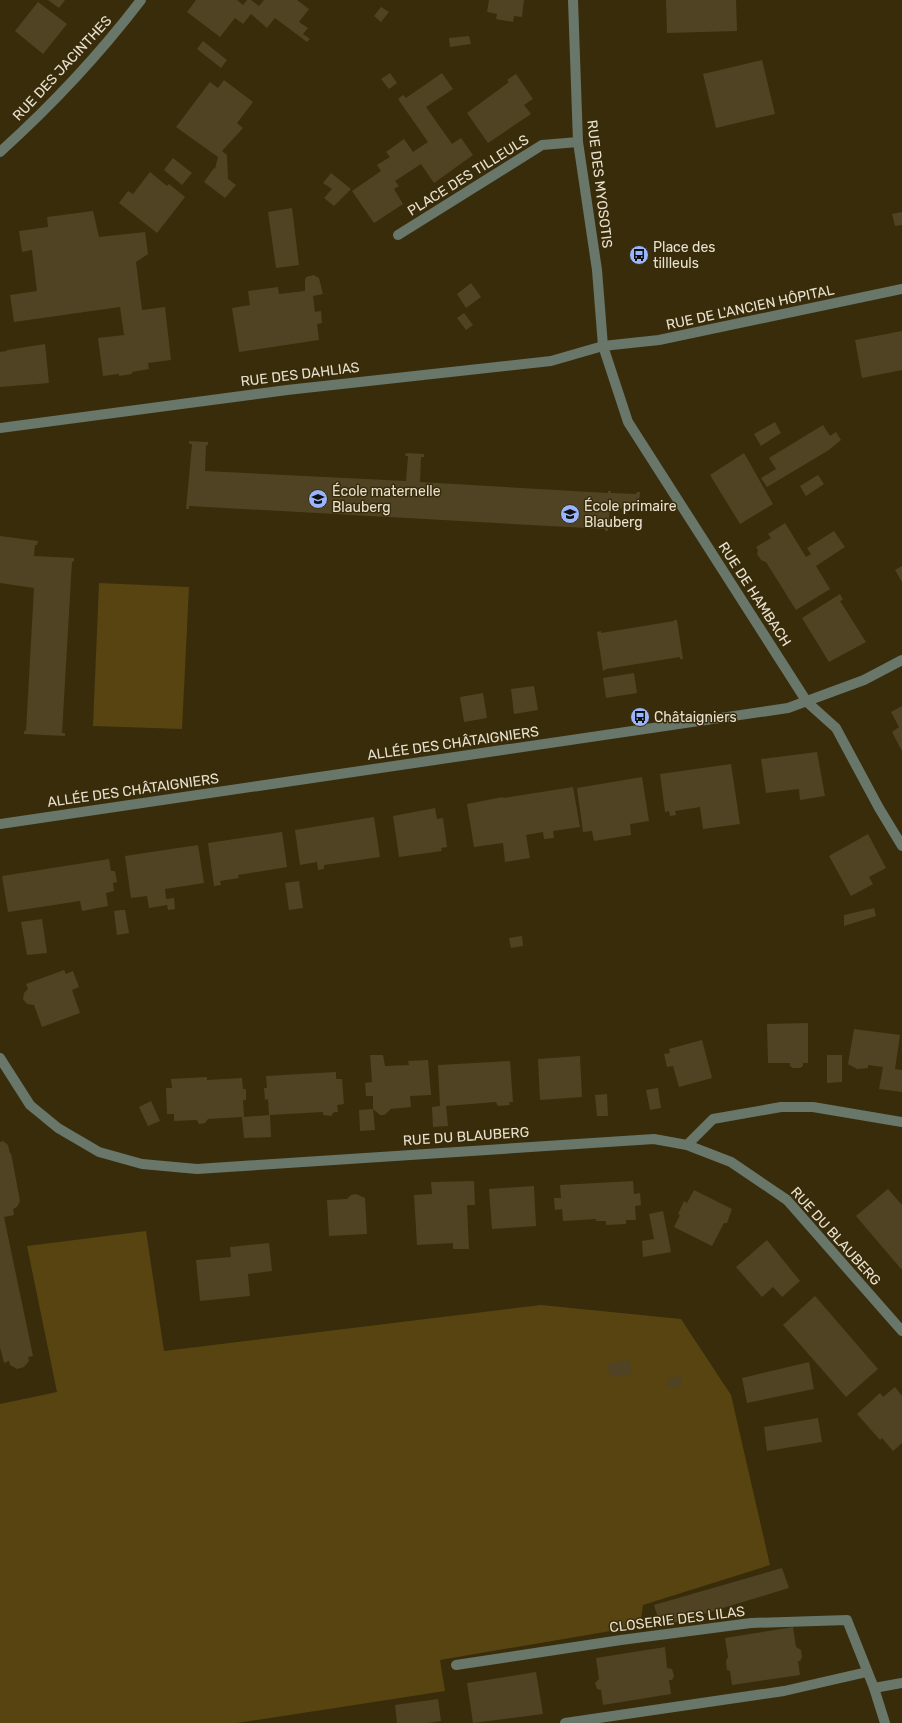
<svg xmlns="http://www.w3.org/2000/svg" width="902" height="1723" font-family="Rubik,sans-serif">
<rect width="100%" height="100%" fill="#382c0b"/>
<g fill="#574411">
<polygon points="99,583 189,587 182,729 93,726"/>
<polygon points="146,1231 164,1351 541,1305 681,1319 731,1395 770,1565 643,1605 640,1626 440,1660 445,1691 237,1723 0,1723 0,1404 57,1392 27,1246"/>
</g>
<g fill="#504323">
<polygon points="48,0 65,0 59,8"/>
<polygon points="196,0 237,0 243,5 247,0 251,0 259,6 264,0 297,0 309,9 299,22 308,28 303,34 310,39 307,42 275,18 267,28 251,14 243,24 235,18 220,37 187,12"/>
<polygon points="489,0 524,0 522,17 514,16 513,22 496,19 497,14 487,12"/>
<polygon points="666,0 736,0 737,31 667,33"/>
<polygon points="38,2 67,24 43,54 15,31"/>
<polygon points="381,7 389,12 381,22 374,16"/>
<polygon points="469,36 471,44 450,47 449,38"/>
<polygon points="203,41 227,60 221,68 197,49"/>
<polygon points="762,60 775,114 716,128 703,74"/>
<polygon points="390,73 397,83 389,89 381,79"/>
<polygon points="442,73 453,89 426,107 452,144 461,138 473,155 434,183 421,164 395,181 399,186 394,189 403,204 374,223 352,191 381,171 377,165 390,157 386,152 404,139 413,152 428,142 398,99 403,95 406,98"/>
<polygon points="516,74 533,99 524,105 531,114 488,143 467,113 509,82 507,80"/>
<polygon points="224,80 253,102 237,123 243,128 222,151 227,155 228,179 236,185 225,198 204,182 214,168 215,169 218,157 176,127 210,82 218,88"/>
<polygon points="173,158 192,173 182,185 164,170"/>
<polygon points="150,172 167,186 169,184 185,197 157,233 119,203 128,191 133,194"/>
<polygon points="331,173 351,189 334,206 324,198 332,189 323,183"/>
<polygon points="292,208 299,265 276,268 268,212"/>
<polygon points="93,211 99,237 145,232 148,254 136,262 142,310 165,307 171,360 148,363 149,369 132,372 132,374 119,376 119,374 103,376 98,338 124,335 120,307 14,322 10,295 37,291 32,250 22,252 19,231 48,227 47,217"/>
<polygon points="902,212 902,225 895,226 892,214"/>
<polygon points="314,275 319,278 323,294 313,296 315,312 321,311 322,323 317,324 319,340 239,352 232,308 250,305 248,291 278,287 279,294 305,291 305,280 306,277"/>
<polygon points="471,283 481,297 466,308 457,294"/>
<polygon points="464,313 473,325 466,330 457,318"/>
<polygon points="902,331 902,370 862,378 855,340"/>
<polygon points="45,344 49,383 0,387 0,352 7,351 7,350"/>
<polygon points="775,422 781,433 761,446 754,434"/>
<polygon points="823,425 830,436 836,432 841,440 829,450 767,487 761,478 776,469 769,458"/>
<polygon points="189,441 208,442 208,445 206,445 205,471 406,481 408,456 405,456 406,453 424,454 424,457 421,457 420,482 608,493 608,491 611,491 611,493 636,494 637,492 640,492 638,511 636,511 636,509 610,508 608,531 605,531 605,529 189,506 189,509 186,509 192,444 189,444"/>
<polygon points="744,453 773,504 740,524 710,475"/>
<polygon points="818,475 824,484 806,496 800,486"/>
<polygon points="785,523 806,557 811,554 807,548 834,531 845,547 816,566 830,589 796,610 766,562 761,560 757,554 758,550 756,547 771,538 768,534"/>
<polygon points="0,536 38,541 37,545 35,545 34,556 74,558 74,561 72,562 62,733 65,733 65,736 24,734 24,731 26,731 34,588 0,583"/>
<polygon points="902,566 902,582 895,570"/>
<polygon points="840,594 843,600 840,601 866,642 829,662 802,618"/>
<polygon points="674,620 677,620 683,659 680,659 680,657 606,669 605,670 603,671 597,632 601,631 601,633 674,621"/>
<polygon points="634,673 637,693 606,698 603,678"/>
<polygon points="534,686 538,710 514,714 511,689"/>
<polygon points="483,693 487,718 464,722 460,697"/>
<polygon points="902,706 902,751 892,732 899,727 891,712"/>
<polygon points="817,752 825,796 800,800 799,789 766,793 761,759"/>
<polygon points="731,764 740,824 703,829 700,807 675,811 676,815 670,816 669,811 665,812 660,774"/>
<polygon points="642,777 649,821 630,824 631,835 594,841 592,831 583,832 577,788"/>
<polygon points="573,787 580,827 553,831 554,838 544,839 543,832 526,835 530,858 505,862 503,843 474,847 467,804 503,797 503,798"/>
<polygon points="435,808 437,819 443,818 447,847 441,848 442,851 399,857 393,816"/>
<polygon points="374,817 380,857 324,865 324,869 318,870 317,862 300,865 295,830"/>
<polygon points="282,832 287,867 238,875 239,878 220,881 221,885 214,886 208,843"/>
<polygon points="868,834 886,868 869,877 873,884 851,896 829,856"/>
<polygon points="198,845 204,883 165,889 166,899 174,898 175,909 168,910 167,905 149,908 147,896 131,898 125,856"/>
<polygon points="109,859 111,871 115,871 117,882 113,883 114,891 106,893 108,906 82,911 80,901 8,912 2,876"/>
<polygon points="299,881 303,908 289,910 285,883"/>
<polygon points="874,908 876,916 844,926 844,915"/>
<polygon points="121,910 125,910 129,933 117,935 114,911"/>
<polygon points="42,919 47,953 27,955 21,922"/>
<polygon points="522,936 523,946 511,948 509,938"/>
<polygon points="64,970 66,974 73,971 79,987 72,990 80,1013 42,1027 34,1005 27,1004 23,999 24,993 28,989 26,984"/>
<polygon points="808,1023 808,1063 803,1063 803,1066 800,1068 793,1068 790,1066 790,1063 768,1063 767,1024"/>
<polygon points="854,1029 900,1035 895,1069 902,1070 902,1092 879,1089 883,1067 868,1065 868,1068 857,1069 848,1064"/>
<polygon points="702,1040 712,1078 679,1087 673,1066 667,1067 664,1054 670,1053 669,1049"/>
<polygon points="370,1055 383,1055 385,1066 409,1065 408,1061 428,1060 431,1095 410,1096 411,1107 390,1109 390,1110 384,1115 380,1115 373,1109 373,1096 366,1096 365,1083 372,1082"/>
<polygon points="827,1055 842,1055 842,1082 827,1083"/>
<polygon points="580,1056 582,1097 540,1100 538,1059"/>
<polygon points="510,1061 513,1102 509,1102 510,1105 498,1106 496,1102 446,1106 448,1126 433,1127 432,1107 440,1106 438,1065"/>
<polygon points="336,1072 336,1079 342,1079 344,1104 337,1105 338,1112 334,1112 331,1116 323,1115 323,1112 269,1115 268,1099 265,1100 264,1088 267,1088 266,1076"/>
<polygon points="207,1077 207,1080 242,1078 243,1089 246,1089 246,1100 243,1100 244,1117 270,1115 271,1137 244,1138 242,1117 208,1119 205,1123 199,1124 197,1120 174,1121 174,1114 167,1114 166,1088 172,1088 171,1079"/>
<polygon points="658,1088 661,1108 650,1110 646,1090"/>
<polygon points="607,1094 608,1116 597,1116 595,1095"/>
<polygon points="151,1101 160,1121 148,1126 139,1107"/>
<polygon points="373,1109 375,1130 360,1131 359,1110"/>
<polygon points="3,1141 8,1145 10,1154 11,1153 20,1201 17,1207 13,1209 14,1215 4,1217 33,1356 28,1357 29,1361 24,1367 17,1369 10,1365 9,1361 4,1363 0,1347 0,1142"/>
<polygon points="474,1181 475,1205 467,1205 469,1249 453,1249 453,1243 417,1245 414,1195 432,1194 431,1182"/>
<polygon points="633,1181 634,1194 640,1193 641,1205 635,1206 636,1220 626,1220 626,1224 606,1225 606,1221 596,1221 596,1219 563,1221 562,1209 555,1210 554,1198 561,1198 560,1185"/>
<polygon points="534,1186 536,1226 492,1229 489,1189"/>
<polygon points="888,1189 902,1205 902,1270 856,1216"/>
<polygon points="694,1190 732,1209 727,1223 724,1223 712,1246 674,1227 680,1215 678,1214 684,1201 687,1203"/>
<polygon points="356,1194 365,1198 367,1234 329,1236 327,1200 347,1199 351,1195"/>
<polygon points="663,1211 671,1252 643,1257 642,1241 654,1239 649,1214"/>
<polygon points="767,1240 800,1281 782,1297 773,1287 762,1297 736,1267"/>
<polygon points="269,1243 272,1271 248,1274 250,1296 200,1301 196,1260 231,1257 230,1247"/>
<polygon points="815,1296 878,1369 846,1397 783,1325"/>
<polygon points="629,1360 632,1374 610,1377 607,1364"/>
<polygon points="809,1362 814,1389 747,1403 742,1378"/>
<polygon points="681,1376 682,1385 668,1388 667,1379"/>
<polygon points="895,1387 902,1396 902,1443 893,1451 882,1438 880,1440 857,1414 880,1393 883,1397"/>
<polygon points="818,1418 822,1442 767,1451 764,1427"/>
<polygon points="782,1568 789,1588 661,1627 654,1605"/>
<polygon points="793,1627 796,1647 801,1650 802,1657 800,1661 798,1661 800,1675 732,1685 730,1671 727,1670 726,1661 728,1657 725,1638"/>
<polygon points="665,1647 667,1668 672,1669 674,1676 672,1680 669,1680 671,1694 603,1705 601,1690 597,1689 595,1683 599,1679 596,1658"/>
<polygon points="536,1672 543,1714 473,1723 467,1683"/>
<polygon points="438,1699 441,1721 429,1723 397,1723 395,1705"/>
</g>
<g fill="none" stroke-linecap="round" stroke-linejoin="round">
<g stroke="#69766a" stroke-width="10">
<polyline points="573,0 578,142 597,270 603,346 628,422 807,702 836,728 879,808 902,846"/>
<path d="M 0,152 C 51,106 99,55 141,0"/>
<polyline points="398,235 542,145 578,142"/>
<polyline points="0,428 287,390 551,361 603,346 659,340 902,289"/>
<polyline points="0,824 788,708 864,680 902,660"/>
<polyline points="0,1058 30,1105 58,1128 99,1152 142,1164 197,1169 654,1139 687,1145 731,1162 787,1200 902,1331"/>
<polyline points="687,1145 713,1119 781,1107 813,1107 902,1122"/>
<polyline points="456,1665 621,1640 751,1623 847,1620 874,1688 885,1723"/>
<polyline points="874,1688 902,1683"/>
<polyline points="565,1723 784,1691 867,1672"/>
</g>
</g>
<defs>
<symbol id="bus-disc" viewBox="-11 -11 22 22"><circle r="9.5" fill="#99b5fd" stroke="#382c0b"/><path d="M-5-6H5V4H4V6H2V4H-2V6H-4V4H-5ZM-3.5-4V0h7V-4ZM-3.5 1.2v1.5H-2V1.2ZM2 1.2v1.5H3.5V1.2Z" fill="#111"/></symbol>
<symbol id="school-disc" viewBox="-11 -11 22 22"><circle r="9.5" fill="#99b5fd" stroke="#382c0b"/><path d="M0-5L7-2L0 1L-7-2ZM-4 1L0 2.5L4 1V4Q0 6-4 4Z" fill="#111"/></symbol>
</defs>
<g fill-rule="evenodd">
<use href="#bus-disc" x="628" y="244" width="22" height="22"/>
<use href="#school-disc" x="307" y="488" width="22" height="22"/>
<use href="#school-disc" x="559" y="503" width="22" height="22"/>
<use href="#bus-disc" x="629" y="706" width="22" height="22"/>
</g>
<g text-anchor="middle" stroke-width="3" stroke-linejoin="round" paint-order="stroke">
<g font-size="14" fill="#e9e1cf" stroke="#382c0b">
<text transform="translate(62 68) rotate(-47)" y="5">RUE DES JACINTHES</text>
<text transform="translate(468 175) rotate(-32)" y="5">PLACE DES TILLEULS</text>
<text transform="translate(600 184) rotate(83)" y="5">RUE DES MYOSOTIS</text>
<text transform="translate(750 307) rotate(-12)" y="5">RUE DE L'ANCIEN HÔPITAL</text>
<text transform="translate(300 374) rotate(-7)" y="5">RUE DES DAHLIAS</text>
<text transform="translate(755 594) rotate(57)" y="5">RUE DE HAMBACH</text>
<text transform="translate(453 743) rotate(-8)" y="5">ALLÉE DES CHÂTAIGNIERS</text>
<text transform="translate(133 790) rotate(-8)" y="5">ALLÉE DES CHÂTAIGNIERS</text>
<text transform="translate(466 1136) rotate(-4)" y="5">RUE DU BLAUBERG</text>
<text transform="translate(836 1236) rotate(48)" y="5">RUE DU BLAUBERG</text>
<text transform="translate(677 1619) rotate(-7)" y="5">CLOSERIE DES LILAS</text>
</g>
<g font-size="14" fill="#e9e1cf" stroke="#382c0b" text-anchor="start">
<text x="653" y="252">Place des<tspan x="653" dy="16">tillleuls</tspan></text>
<text x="332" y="496">École maternelle<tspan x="332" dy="16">Blauberg</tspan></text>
<text x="584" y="511">École primaire<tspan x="584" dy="16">Blauberg</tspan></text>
<text x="654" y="722">Châtaigniers</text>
</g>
</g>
</svg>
